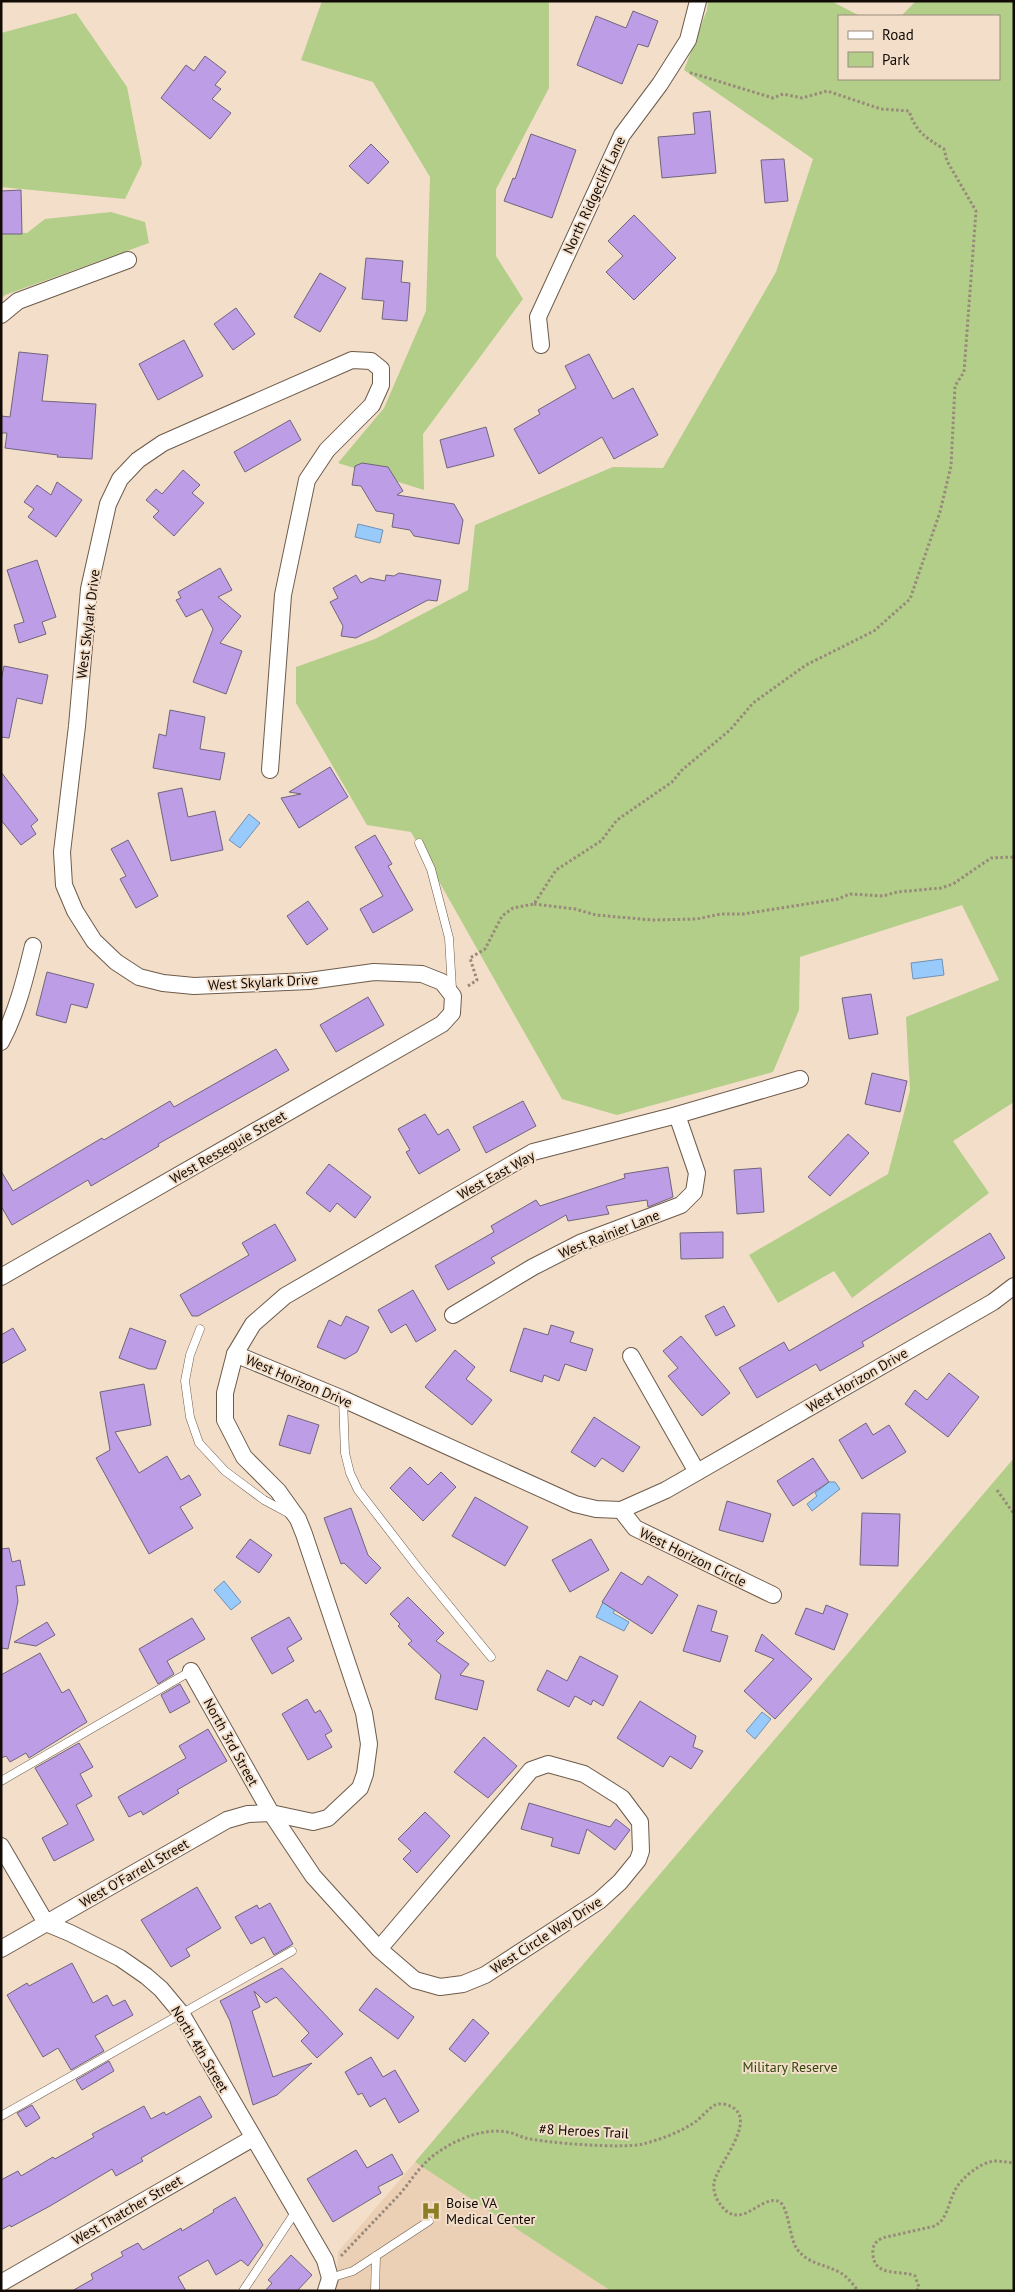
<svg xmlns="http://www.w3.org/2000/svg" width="1015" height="2292" font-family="'PT Sans',sans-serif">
<rect width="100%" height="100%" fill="#f3deca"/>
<polygon fill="#ebd0b6" points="415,2162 611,2291 336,2291 338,2252"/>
<g fill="#b2ce88">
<polygon points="322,1 549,1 549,88 496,189 496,256 523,299 423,434 424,490 338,463 384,408 426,311 430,177 373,82 301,60"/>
<polygon points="708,1 831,1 860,16 839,16 839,79 999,79 999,16 901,16 916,1 1014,1 1014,1102 953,1141 989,1193 852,1298 834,1271 778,1303 749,1255 888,1174 910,1090 906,1017 999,980 962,905 800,957 799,1010 773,1072 617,1115 562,1099 411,832 367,825 296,703 296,667 375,639 468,590 475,525 613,467 663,468 776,272 813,159 684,70 707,10"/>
<polygon points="76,13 127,87 142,164 125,199 1,187 1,33"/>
<polygon points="111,212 145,222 149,243 5,295 1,299 1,232 27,233 45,219"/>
<polygon points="1014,1458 1014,2291 611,2291 415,2162"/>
</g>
<g fill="#99cafc" stroke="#7091b2">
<polygon points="358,524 383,530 380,543 355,537"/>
<polygon points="249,814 260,823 240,848 229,840"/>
<polygon points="942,959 944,975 913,979 911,963"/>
<polygon points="829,1482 835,1482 840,1489 812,1511 807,1504 817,1496 815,1493"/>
<polygon points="224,1581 241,1602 231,1610 214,1590"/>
<polygon points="603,1602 616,1608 613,1613 629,1622 624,1631 596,1617"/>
<polygon points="762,1712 771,1719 755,1739 746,1731"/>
</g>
<g fill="#be9de7" stroke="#6f657b">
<polygon points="633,11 658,21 648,47 638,44 622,84 577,65 596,16 626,28"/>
<polygon points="205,56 226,72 215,85 221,89 212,99 231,113 210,139 161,98 186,65 194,71"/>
<polygon points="710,111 716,173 662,178 658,137 695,134 693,113"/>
<polygon points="531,134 576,150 552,218 504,201 513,178 515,179"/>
<polygon points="371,144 389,162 368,184 349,166"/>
<polygon points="784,159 788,201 765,203 761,160"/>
<polygon points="21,190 22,234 1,234 1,191"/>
<polygon points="634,215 676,258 634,300 606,272 623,256 608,241"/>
<polygon points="366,258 403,261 401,282 410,283 407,321 382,319 384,301 362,299"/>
<polygon points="320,273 346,288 320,332 294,317"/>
<polygon points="236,308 255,334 233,350 214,324"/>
<polygon points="184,340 203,376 158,400 139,364"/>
<polygon points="19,352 48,355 42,401 96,404 92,459 57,457 58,455 5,448 7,433 1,433 1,416 10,417"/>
<polygon points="589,354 613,399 633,388 658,435 614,459 602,437 539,474 514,429 540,414 538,410 576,388 565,366"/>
<polygon points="290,420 301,440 245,472 234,452"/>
<polygon points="486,427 494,456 447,468 440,440"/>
<polygon points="362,463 388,467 403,491 397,495 454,504 463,520 459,544 414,536 410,530 392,527 394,514 376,511 361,486 352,485 355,466"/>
<polygon points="183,470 200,485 192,493 204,503 174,536 153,517 159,511 146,500 156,489 162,494"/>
<polygon points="57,482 82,500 56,537 28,517 34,509 24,502 37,485 51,495"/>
<polygon points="37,560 56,617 42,622 46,634 19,643 14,625 24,622 7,570"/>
<polygon points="220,568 232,590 218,597 241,616 220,643 242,651 226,694 193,682 213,629 202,609 186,617 176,600 181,598 178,592"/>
<polygon points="399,573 441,580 437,601 428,600 356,638 341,636 343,626 330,602 338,598 333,588 356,575 361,583 370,578 385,581 386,575 394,576"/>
<polygon points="4,666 48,675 42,704 17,698 9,738 1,737 1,680"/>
<polygon points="170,710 205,717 200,749 225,753 220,780 153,768 159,734 166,736"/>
<polygon points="330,767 348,797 299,828 281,798 301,794 289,792"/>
<polygon points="1,772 38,820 31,826 36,834 21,845 1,820"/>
<polygon points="182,788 188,817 215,811 223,850 171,861 158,793"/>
<polygon points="375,835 392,864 388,866 413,910 373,933 360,909 383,896 355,847"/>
<polygon points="128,840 158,896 136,908 120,879 126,876 111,849"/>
<polygon points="308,901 328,929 307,945 287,916"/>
<polygon points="47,972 94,984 87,1008 71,1004 66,1023 36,1015"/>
<polygon points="871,994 878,1034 849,1039 842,998"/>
<polygon points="368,997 384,1025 336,1052 320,1025"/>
<polygon points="276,1049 289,1070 158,1144 159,1146 91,1186 88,1180 12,1225 1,1206 1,1171 13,1191 102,1138 104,1140 170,1101 174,1107"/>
<polygon points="872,1073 907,1081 900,1112 865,1104"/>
<polygon points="523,1101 536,1126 486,1153 473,1127"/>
<polygon points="425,1114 438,1135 448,1129 460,1150 419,1174 406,1152 410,1150 398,1129"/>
<polygon points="848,1134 869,1153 830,1196 808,1177"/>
<polygon points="329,1164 371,1197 355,1218 337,1203 330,1212 306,1193"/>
<polygon points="668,1167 673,1197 648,1207 647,1200 606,1206 609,1214 568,1221 566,1215 491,1258 495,1263 448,1290 435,1266 494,1232 491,1226 536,1200 540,1206 625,1178 624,1174"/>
<polygon points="761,1168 764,1212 737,1214 734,1170"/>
<polygon points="275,1224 296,1260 198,1316 192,1316 180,1295 249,1255 242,1243"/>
<polygon points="723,1232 723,1258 681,1259 680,1233"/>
<polygon points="990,1233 1005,1258 862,1342 864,1346 820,1371 816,1364 757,1398 739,1368 784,1342 789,1351"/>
<polygon points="413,1290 436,1330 416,1342 406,1324 391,1333 378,1310"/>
<polygon points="724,1306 735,1326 716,1336 705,1316"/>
<polygon points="346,1316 369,1327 357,1352 345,1359 317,1347 329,1320 341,1326"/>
<polygon points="551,1325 574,1332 570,1342 593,1349 586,1371 565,1364 559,1381 544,1375 542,1382 510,1371 524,1328 548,1335"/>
<polygon points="13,1328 26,1350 1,1364 1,1335"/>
<polygon points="130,1328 166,1341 156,1369 149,1369 119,1358"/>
<polygon points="681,1336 730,1393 702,1416 668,1376 678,1368 663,1351"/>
<polygon points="455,1350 475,1367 466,1379 492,1400 472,1425 425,1387"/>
<polygon points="949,1373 979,1397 948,1437 905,1404 915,1390 927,1400"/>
<polygon points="144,1384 151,1425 115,1432 139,1473 167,1456 181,1480 189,1475 201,1495 180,1507 193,1528 149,1554 96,1458 110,1450 100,1392"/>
<polygon points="288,1415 319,1425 310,1454 279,1445"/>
<polygon points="594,1417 640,1447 623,1472 602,1458 595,1467 571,1452"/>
<polygon points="866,1423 873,1435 889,1425 906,1452 862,1479 839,1440"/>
<polygon points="813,1458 829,1482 793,1506 777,1481"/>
<polygon points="410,1467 428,1485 441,1472 456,1487 423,1521 390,1488"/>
<polygon points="475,1497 528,1527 505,1566 452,1536"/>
<polygon points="727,1501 771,1514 763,1542 719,1530"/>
<polygon points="351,1508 368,1555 381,1568 366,1584 344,1563 341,1564 324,1518"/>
<polygon points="862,1513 900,1514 898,1566 860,1565"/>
<polygon points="250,1539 272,1555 259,1573 236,1557"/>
<polygon points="591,1539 609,1570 570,1592 552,1560"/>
<polygon points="9,1548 12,1562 20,1560 25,1585 16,1586 18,1601 8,1649 1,1648 1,1549"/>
<polygon points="621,1572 642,1585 648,1576 678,1595 652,1634 602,1602"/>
<polygon points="408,1597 444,1633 436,1641 469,1664 460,1675 484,1681 477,1710 435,1699 441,1675 408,1644 412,1641 398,1626 400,1624 390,1614"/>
<polygon points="698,1605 717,1611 711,1631 728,1636 720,1662 683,1651"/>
<polygon points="826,1605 848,1614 834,1650 795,1634 806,1608 823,1614"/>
<polygon points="289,1617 302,1639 287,1648 294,1661 272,1674 251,1638"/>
<polygon points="192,1618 205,1639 167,1661 174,1674 158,1684 139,1649"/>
<polygon points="47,1622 55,1635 36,1646 14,1642"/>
<polygon points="762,1634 812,1679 775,1719 744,1691 774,1659 755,1651"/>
<polygon points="40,1653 62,1693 69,1689 87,1722 29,1758 26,1753 10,1762 6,1756 1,1758 1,1675"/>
<polygon points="580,1656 618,1676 603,1706 593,1700 591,1705 575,1696 569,1707 537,1690 547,1670 567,1681"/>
<polygon points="180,1684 190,1702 170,1713 161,1695"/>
<polygon points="307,1699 315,1713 320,1710 332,1731 325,1735 332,1747 308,1760 282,1714"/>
<polygon points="640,1701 696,1736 693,1747 703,1751 691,1769 670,1756 663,1767 617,1738"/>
<polygon points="208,1729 227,1761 177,1790 179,1793 143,1815 141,1811 129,1817 118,1797 186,1758 179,1746"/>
<polygon points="484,1737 517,1766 488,1798 454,1772"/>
<polygon points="79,1743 93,1767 80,1774 92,1796 76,1805 94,1840 54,1861 42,1838 68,1824 35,1768"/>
<polygon points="529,1803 610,1827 616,1819 630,1830 615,1850 587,1829 579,1854 551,1846 553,1838 521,1829"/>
<polygon points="425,1812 450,1836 417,1873 403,1859 411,1851 398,1839"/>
<polygon points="197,1887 221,1928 186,1949 190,1956 171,1967 141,1920"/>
<polygon points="270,1903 293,1944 274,1955 264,1937 251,1944 235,1917 257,1905 259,1909"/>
<polygon points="72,1963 93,2003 107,1995 113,2006 125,2000 133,2015 95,2036 104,2051 71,2070 58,2048 43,2057 7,1995 27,1983 29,1986"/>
<polygon points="282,1968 343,2034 317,2058 301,2041 309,2033 276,1997 266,2003 254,1991 260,2007 252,2011 273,2077 312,2063 277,2095 253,2105 230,2021 220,2001"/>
<polygon points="376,1988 414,2017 398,2039 359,2010"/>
<polygon points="473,2019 489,2033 465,2062 449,2049"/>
<polygon points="371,2057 383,2077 395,2070 419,2111 399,2123 385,2098 370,2107 362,2093 358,2095 345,2072"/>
<polygon points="109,2061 114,2071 82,2090 76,2080"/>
<polygon points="200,2096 212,2117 141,2158 143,2161 116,2176 112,2169 50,2206 11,2227 10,2225 1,2230 1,2180 18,2171 21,2176 53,2157 55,2159 94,2137 92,2134 144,2106 151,2119 164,2112 166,2115"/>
<polygon points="32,2105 40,2118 26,2127 17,2113"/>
<polygon points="356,2150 367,2168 392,2154 403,2174 378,2187 381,2193 333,2222 307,2179"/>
<polygon points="235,2197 263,2245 248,2266 241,2260 216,2275 208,2260 178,2277 186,2291 72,2291 93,2279 91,2274 123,2256 121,2252 138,2243 143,2250 181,2228 182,2231 214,2212 213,2210"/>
<polygon points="291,2255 312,2275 297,2291 265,2291 272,2283 268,2280"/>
</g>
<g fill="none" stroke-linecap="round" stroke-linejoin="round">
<defs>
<g id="lane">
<polyline points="419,843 431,869 449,938 452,989"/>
<polyline points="200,1329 190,1355 185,1381 190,1417 199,1443 225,1471 264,1500 290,1514"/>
<polyline points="343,1399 345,1453 350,1473 358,1490 419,1569 491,1657"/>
<polyline points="1,1781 191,1671"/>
<polyline points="1,2116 292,1951"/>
<polyline points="330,2278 353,2271 429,2221"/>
<polyline points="243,2291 296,2211"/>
<polyline points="375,2291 376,2256"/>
</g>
<g id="street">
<polyline points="1,315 18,301 128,260"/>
<polyline points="541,345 538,317 622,135 660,84 688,40 698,1"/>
<path d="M 1,1042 C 17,1012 25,979 33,946"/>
<polyline points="1,1277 442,1024 452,1013 453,996 442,982 422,974 374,972 309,981 194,986 163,983 139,977 116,962 94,941 75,911 64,885 62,852 77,726 89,589 108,504 120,479 138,460 163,443 352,360 371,361 381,369 381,385 372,405 327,450 307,480 283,595 270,770"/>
<polyline points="453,1315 533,1267 580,1243 681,1205 694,1192 697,1173 677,1115"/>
<polyline points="235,1354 343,1399 575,1504 596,1509 621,1510 666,1490 993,1302 1014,1286"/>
<polyline points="631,1356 697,1472"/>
<polyline points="621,1510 635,1528 773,1595"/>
<polyline points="191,1671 271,1813 313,1876 379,1949 415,1980 440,1987 463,1984 485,1975 599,1901 620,1882 638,1860 641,1851 640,1822 622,1798 584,1774 548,1764 531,1770 379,1949"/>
<polyline points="1,1846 46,1923 70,1933 120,1958 146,1976 161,1989 181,2013 325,2260 330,2278 326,2291"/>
<polyline points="1,1949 227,1820 248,1814 271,1813 313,1822 328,1818 360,1788 365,1774 369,1744 364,1713 304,1534 298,1519 278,1491 244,1457 225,1420 225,1393 235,1354 253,1324 285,1296 533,1152 677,1115 800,1079"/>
<polyline points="1,2283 253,2138"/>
</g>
</defs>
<use href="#lane" stroke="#6d5b4a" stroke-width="9"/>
<use href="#street" stroke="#6d5b4a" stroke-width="18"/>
<g stroke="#99897b" stroke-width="3" stroke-dasharray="2.5 2.5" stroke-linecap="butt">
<polyline points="534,904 575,909 596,915 652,920 697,919 721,914 743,914 838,899 850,894 883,896 897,892 941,888 953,884 991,858 1014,857"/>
<path d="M 468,986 L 477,980 L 470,958 L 485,949 L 502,916 L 513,908 L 534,904 L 556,870 L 601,841 L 617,820 L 672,782 L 682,770 L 730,730 L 753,703 L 806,665 L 874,631 L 910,599 L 940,512 L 951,466 L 955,386 L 964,372 L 976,211 L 947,161 L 944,149 C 926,138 916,132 909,111 L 881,109 L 827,91 L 802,98 L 783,94 L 773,98 L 688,72"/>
<polyline points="997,1490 1014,1514"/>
<path d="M 341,2256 C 360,2236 379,2216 398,2196 C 408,2185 415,2173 425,2163 C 444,2144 480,2127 507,2132 C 514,2133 519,2136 525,2138 C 548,2143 621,2149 643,2144 C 661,2139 679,2133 695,2122 C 702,2117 708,2109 715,2105 C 719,2103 726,2104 730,2106 C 760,2119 716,2166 714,2183 C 713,2189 715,2196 718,2201 C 739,2235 758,2196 778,2201 C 789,2205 789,2238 797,2249 C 808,2264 824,2264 839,2272 C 847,2276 853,2284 858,2291"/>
<path d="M 917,2291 L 919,2287 L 915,2276 C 900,2269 874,2278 873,2254 C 872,2246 875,2242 882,2238 L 935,2226 C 947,2219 948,2205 954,2192 C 960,2179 979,2163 994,2161 C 1001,2161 1007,2162 1014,2163"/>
</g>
<use href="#lane" stroke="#fff" stroke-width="8"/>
<use href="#street" stroke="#fff" stroke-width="16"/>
</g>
<defs>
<symbol id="hospital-bare" viewBox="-9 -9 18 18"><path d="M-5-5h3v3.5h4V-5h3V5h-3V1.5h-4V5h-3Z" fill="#8c7e24" stroke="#f3deca" stroke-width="2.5" paint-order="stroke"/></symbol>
</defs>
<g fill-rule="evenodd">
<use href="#hospital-bare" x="417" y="2197" width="28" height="28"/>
</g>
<g text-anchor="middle" stroke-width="4" stroke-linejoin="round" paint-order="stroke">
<g font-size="14" fill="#120b05" stroke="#f3deca">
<text transform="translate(594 195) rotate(-65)" y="5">North Ridgecliff Lane</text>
<text transform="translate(88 624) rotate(-83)" y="5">West Skylark Drive</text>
<text transform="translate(263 982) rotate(-3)" y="5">West Skylark Drive</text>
<text transform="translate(228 1147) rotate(-30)" y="5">West Resseguie Street</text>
<text transform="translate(496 1175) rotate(-29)" y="5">West East Way</text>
<text transform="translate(609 1234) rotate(-22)" y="5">West Rainier Lane</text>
<text transform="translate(857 1380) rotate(-30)" y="5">West Horizon Drive</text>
<text transform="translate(299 1381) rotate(23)" y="5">West Horizon Drive</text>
<text transform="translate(693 1557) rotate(26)" y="5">West Horizon Circle</text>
<text transform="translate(231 1742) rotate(61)" y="5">North 3rd Street</text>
<text transform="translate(134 1873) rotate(-30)" y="5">West O'Farrell Street</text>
<text transform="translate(546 1935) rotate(-33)" y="5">West Circle Way Drive</text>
<text transform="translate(200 2049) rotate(59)" y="5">North 4th Street</text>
<text transform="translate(584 2131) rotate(3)" y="5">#8 Heroes Trail</text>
<text transform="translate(127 2210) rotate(-30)" y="5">West Thatcher Street</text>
</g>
<g font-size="14" fill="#32450b" stroke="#f3deca">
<text x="790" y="2072">Military Reserve</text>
</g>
<g font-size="14" fill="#120b05" stroke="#f3deca" text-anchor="start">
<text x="446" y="2208">Boise VA<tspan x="446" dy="16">Medical Center</tspan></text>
</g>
</g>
<rect width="1015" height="2292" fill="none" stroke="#120b05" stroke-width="5"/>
<rect x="838" y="15" width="162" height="65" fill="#f3deca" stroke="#998a7b"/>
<rect x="848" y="31" width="25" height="8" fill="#ffffff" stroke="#998a7b"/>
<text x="882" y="40" font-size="15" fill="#120b05">Road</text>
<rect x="848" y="52" width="25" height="15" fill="#b2ce88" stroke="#998a7b"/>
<text x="882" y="65" font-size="15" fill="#120b05">Park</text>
</svg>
